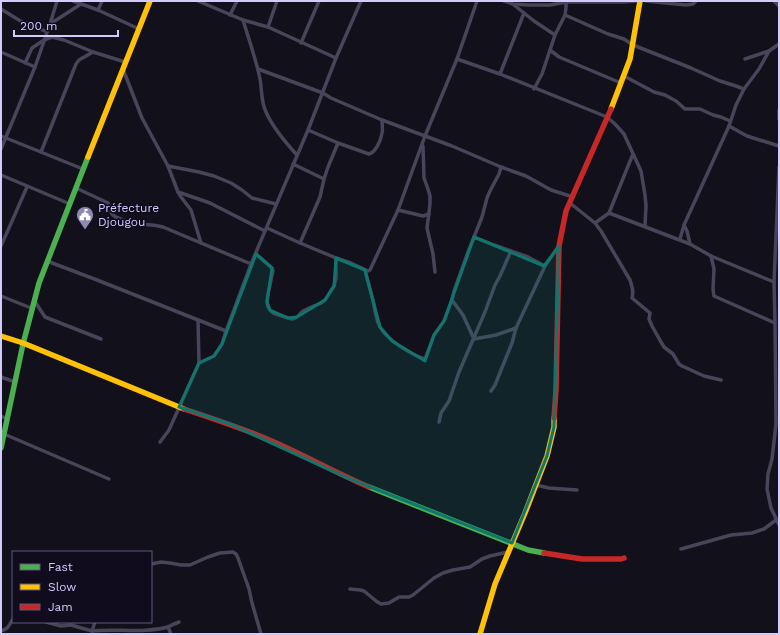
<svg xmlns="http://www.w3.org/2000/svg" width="780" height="635" font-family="'Work Sans',sans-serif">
<rect width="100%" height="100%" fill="#12101a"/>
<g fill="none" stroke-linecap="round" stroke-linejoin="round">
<g stroke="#48455b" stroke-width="3.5">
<polyline points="73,1 98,10 139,29"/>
<polyline points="198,1 243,20 268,27 336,58"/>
<polyline points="504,1 513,4 528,5 550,5 566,2 566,8 565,15 555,35 542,74 534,89"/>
<polyline points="565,1 566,2 623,2 636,1"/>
<polyline points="646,1 686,5 693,4 696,1"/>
<polyline points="774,1 779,6"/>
<polyline points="514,5 534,21 555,35"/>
<polyline points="1,9 22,22 32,25 47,32"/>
<polyline points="98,10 102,1"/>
<polyline points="230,15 237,1"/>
<polyline points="565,15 608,34 624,39 633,45 691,68 720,81 736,86 744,89"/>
<path d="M 243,20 C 249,40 256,59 260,79 C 262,90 261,102 266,112 C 273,128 285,142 297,155"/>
<polyline points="50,24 57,1"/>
<polyline points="268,27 277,1"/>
<polyline points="301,43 319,1"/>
<polyline points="550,50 559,57 621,83"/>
<polyline points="769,51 759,69 744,89 736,105 729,126 684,225 687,231 690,244 711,256 774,282"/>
<polyline points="1,52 35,67"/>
<polyline points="457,59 500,74 607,117 615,124 624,134 641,171 645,195 646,206 645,226"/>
<polyline points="745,59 769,51 779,44"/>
<polyline points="25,63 32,48 44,40 52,37 64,40 93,52 125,62"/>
<polyline points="123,69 142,118 168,166 178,192 181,197 191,210 201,243"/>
<polyline points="258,69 323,93 331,98 382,120 452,146 501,167 526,176 551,190 573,197"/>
<polyline points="500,74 524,13"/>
<polyline points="624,76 654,92 665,95 676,101 685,109 700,109 713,115 721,117 730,121"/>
<polyline points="779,110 779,119"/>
<polyline points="729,126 747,136 779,146"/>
<path d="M 308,130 L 338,143 L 369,154 C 376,152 381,140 382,133 C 383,129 382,124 382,120"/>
<polyline points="1,136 83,169"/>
<polyline points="423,146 424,178 428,189 430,196 430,204 427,228 433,254 435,272"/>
<polyline points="1,149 35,67 50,24 81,4"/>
<polyline points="41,152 76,64 79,60 93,52"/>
<polyline points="293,164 324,179"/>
<polyline points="168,166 199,172 214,176 231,183 242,190 252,198 276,204"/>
<polyline points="779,167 774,282 775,323 776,424 772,459 768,474 767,489 771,508 779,525"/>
<polyline points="1,175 70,204"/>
<path d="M 76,188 L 108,203 C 111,206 110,211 112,214 C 114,217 118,218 121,219 C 136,226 148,223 163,227 L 251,264"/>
<polyline points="178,192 210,203 265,231"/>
<path d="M 570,203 L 595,223 L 601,231 L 630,280 C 632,287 634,291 632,298 L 650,313 L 649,319 L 652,326 L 661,342 L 664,347 L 673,354 L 679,364 L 682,366 L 704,376 L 721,380"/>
<polyline points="398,210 423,216 429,214"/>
<polyline points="609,213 690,244"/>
<polyline points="595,223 609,213 633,154"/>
<polyline points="267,228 300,243 336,258 351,263 368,271 370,270 398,210 425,136 457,59 477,1"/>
<polyline points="474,237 494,245 528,257 545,266"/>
<polyline points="680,239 684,225"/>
<polyline points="300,243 320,197 324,179 328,167 338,143"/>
<polyline points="1,246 27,187"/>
<polyline points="256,254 272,268 273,271 268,294 267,302 268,307 270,310 273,313 288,318 293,319 297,317 303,311 309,308 321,303 325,300 334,286 336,278 336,258"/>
<polyline points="711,256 714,269 713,289 714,296 775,323"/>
<polyline points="47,261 97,280 226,331 251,264 308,130 336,58 361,1"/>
<path d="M 365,270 C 367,279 370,288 372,297 C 375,307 375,318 380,327 C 387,340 412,355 425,359 L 434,335 L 444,321 L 452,300 L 454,291 L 468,252 L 482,217 L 487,198 L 490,191 L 499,174 L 501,167"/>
<polyline points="1,296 31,308"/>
<polyline points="34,300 45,317 101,339"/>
<polyline points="452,300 463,315 474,339"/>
<polyline points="474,339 496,335 516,328"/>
<polyline points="199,363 214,356 222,344 226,331"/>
<polyline points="1,377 15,382"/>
<polyline points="491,391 495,385 512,343 516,328 545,266 558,247"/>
<polyline points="1,416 7,419"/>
<polyline points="439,422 441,413 449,401 459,372 485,312 495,285 500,276 511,251"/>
<polyline points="4,434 109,479"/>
<polyline points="160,442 169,430 199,363 198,320"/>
<polyline points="536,485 549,488 577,490"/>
<polyline points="681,549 731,535 752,533 764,529 776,520"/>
<polyline points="151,564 161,562 170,563 181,565 190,565 208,557 220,553 233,552 236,554 238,558 249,589 252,603 261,634"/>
<polyline points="350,589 360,590 364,591 376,601 381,604 389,603 399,597 409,597 413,595 434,578 443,573 453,570 470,567 482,559 490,556 508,552"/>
<polyline points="46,622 61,626 71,625 92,631 95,622"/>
<polyline points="168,627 171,634"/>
<path d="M 1,631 C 10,628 8,626 13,619"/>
<path d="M 92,631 C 117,628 143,634 168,627 C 172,625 176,623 179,622"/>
</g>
<g stroke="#4caf50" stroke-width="5.5">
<polyline points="1,448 23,344 39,283 88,157"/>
<polyline points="369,487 528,550 544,553"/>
</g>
<g stroke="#ffc107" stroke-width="5.5">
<polyline points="611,109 630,59 640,1"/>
<polyline points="88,157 150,1"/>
<polyline points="1,336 23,343 184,409"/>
<polyline points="480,634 495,584 525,513 547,456 554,427 554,418"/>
</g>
<g stroke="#c62828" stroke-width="5.5">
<path d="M 184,409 C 214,419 245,429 274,442 C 306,456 336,473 369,487"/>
<polyline points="554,418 556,390 559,246 566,211 611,109"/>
<polyline points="544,553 582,559 621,559 624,558"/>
</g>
</g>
<path fill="#0f766e" fill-opacity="0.2" stroke="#0f766e" stroke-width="3" stroke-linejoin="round" d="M 474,237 L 544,266 L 559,246 L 554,427 L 547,456 L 512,543 L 345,477 L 230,424 L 179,407 L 199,363 L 214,356 L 222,344 L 256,254 L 272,268 L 267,302 L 270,310 L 288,318 L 297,317 L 325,300 L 334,286 L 336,258 L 365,270 L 380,327 L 392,341 L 425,361 L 434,335 L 444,321 Z"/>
<defs>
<symbol id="civic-pin" viewBox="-11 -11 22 30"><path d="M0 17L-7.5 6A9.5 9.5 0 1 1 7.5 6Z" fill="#8f89ae" stroke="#100c1e"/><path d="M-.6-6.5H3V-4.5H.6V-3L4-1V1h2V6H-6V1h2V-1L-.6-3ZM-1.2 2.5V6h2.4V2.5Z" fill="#fff"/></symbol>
</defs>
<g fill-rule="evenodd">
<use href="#civic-pin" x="75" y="205" width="20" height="27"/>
</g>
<g text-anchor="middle" stroke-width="3.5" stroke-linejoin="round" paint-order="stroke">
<g font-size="12" fill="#d3cafe" stroke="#100c1e" text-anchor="start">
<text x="98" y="212">Préfecture<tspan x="98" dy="14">Djougou</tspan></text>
</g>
</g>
<rect width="780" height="635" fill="none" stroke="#d3cafe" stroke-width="4"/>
<rect x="12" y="551" width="140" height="72" fill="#100c1e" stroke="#5e5878"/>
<rect x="20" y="564" width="20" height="6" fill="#4caf50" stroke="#5e5878"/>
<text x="48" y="571" font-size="12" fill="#d3cafe">Fast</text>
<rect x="20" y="584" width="20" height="6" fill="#ffc107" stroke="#5e5878"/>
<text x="48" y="591" font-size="12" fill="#d3cafe">Slow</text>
<rect x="20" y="604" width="20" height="6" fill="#c62828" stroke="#5e5878"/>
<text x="48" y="611" font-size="12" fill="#d3cafe">Jam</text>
<path d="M14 30v6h104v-6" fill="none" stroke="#d3cafe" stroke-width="2"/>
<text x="20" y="30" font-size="12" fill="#d3cafe" stroke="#100c1e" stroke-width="3" paint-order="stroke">200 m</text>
</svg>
